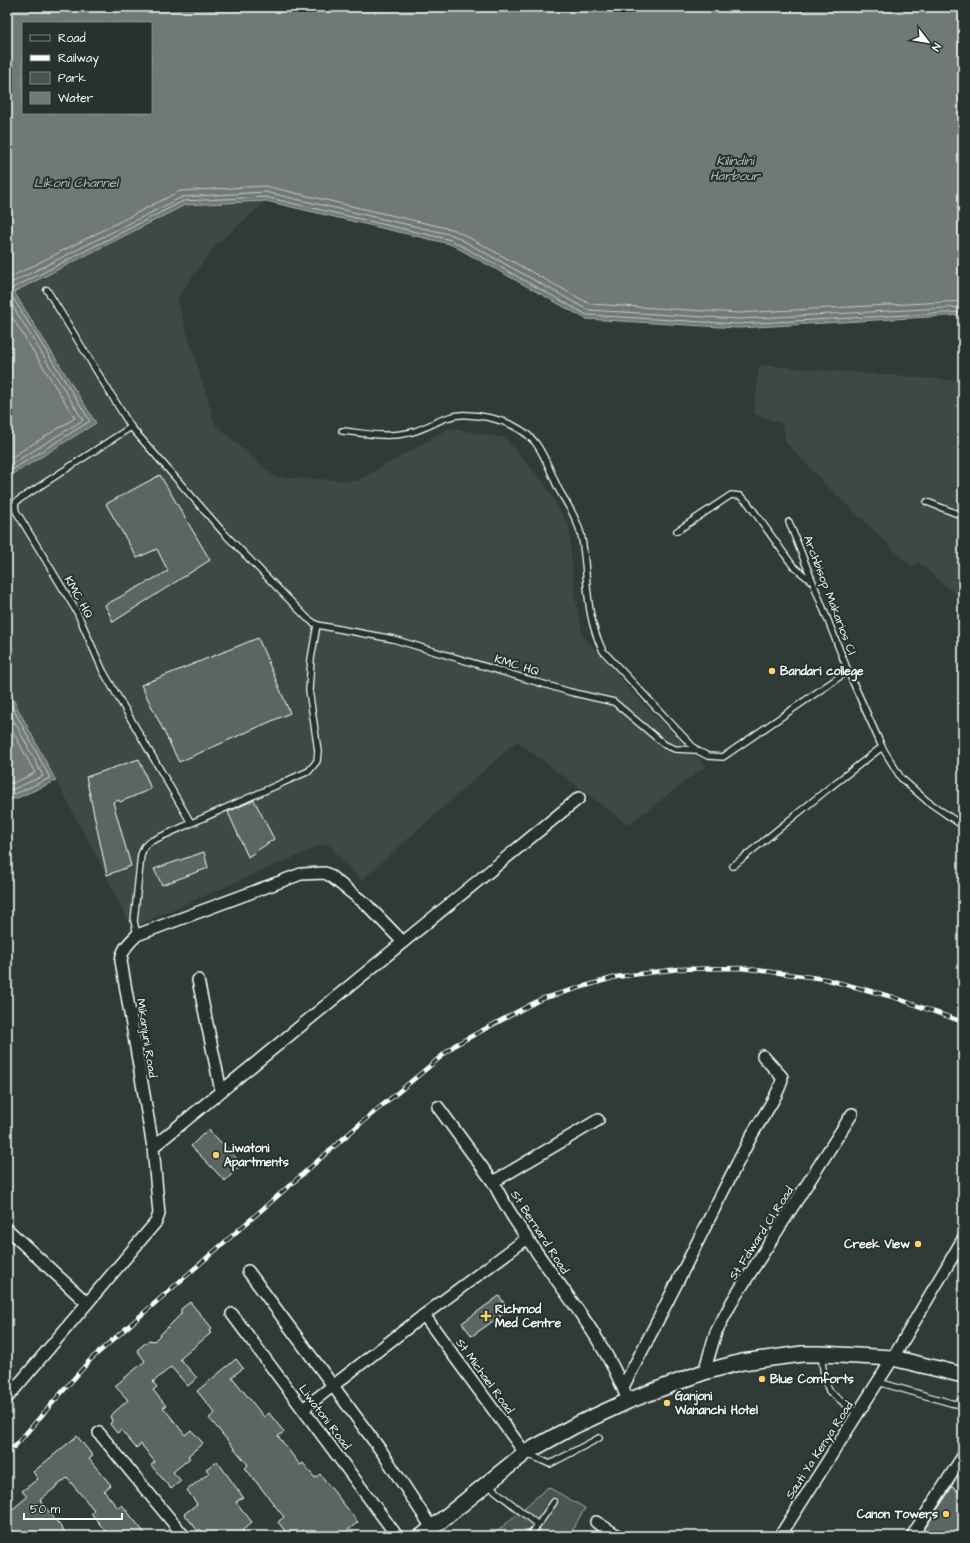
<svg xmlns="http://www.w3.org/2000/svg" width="970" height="1543" font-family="'Architects Daughter',sans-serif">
<rect width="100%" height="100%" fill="#2f3b35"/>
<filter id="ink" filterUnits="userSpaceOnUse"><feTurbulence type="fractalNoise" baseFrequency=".025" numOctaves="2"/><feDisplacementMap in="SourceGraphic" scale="8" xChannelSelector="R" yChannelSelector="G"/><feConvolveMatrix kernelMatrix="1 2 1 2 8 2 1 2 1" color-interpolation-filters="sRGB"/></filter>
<g filter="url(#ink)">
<g fill="#3c4842">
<polygon points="266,201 215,246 177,298 215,424 275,477 357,481 449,428 505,438 545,484 569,526 574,591 583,636 614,669 629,689 706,766 628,825 517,741 361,881 327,843 131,928 104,871 7,688 7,478 96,423 14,292 185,205"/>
<polygon points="759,365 963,381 963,599 941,583 918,562 912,567 830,489 786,443 782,424 754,414"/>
</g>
<polygon fill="#4a544f" stroke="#a4aaa7" points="548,1487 585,1508 569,1536 492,1536"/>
<g fill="#707975" stroke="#a9afac" fill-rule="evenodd">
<path d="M 7,7 L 963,7 L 963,315 L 738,328 L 586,319 L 450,244 L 266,201 L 185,205 L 14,292 L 96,423 L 7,478 ZM 23,23 L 151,23 L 151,113 L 23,113 Z"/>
<polygon points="7,688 56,781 15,799 7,798"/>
</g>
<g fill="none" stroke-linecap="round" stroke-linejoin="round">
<g stroke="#c6c9c8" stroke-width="1">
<polyline points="7,279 180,191 265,186 455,230 590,304 738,313 963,301"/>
<polyline points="7,287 11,283 182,197 265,192 453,235 588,310 738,319 963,307"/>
<polyline points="7,297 83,420 7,467"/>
<polyline points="7,309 75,418 7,460"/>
<polyline points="7,473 90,421 11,295 11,289 183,201 265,197 451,240 587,315 738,324 963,312"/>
<polyline points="7,697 50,778 15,794 7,794"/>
<polyline points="7,707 43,776 14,789 7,789"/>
<polyline points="7,720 35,773 13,783 7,783"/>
</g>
</g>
<g fill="#5b6661" stroke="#fff">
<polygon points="160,475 210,560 113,622 105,605 168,571 157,549 137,558 106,504"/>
<polygon points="258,638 290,713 179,762 141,685"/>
<polygon points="139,759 151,789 120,802 119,800 113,802 131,866 107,875 86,777"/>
<polygon points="254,800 274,839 248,857 228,812"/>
<polygon points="204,852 208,868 162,885 154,869"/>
<polygon points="208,1129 242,1164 225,1181 191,1146"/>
<polygon points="499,1296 509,1310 472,1336 462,1323"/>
<polygon points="190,1302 212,1328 209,1331 211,1333 180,1359 197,1378 188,1386 171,1367 153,1382 157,1387 153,1390 166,1406 163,1407 185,1435 191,1430 203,1443 188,1456 190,1458 173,1472 181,1481 171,1489 151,1465 155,1462 141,1444 136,1448 121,1430 117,1433 110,1424 112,1421 110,1416 128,1400 115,1386 145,1361 137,1350 149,1340 154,1341 181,1314 181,1309"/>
<polygon points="236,1359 243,1368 232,1377 264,1417 269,1413 284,1432 278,1436 300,1465 303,1463 315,1478 320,1474 358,1522 341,1536 308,1536 303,1530 295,1536 289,1536 278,1522 284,1517 245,1468 248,1465 209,1418 215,1413 197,1391"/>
<polygon points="77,1436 93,1456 89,1459 111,1485 104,1491 118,1508 122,1505 147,1536 109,1536 91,1513 94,1510 67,1478 40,1500 68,1536 7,1536 7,1514 27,1497 22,1491 38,1479 33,1472"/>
<polygon points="217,1461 243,1497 236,1502 252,1522 242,1531 247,1536 206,1536 200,1529 198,1531 184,1514 197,1504 187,1490 209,1473 206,1469"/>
<polygon points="952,1487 963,1494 963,1536 920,1536"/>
</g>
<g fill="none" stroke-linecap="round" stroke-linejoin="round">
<defs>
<g id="lane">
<polyline points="47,290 131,427 223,532 307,618 317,625 393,639 570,692 614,702 665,745 675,749 696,750"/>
<polyline points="131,427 17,501 15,505 16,511 77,612 103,671 191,823"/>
<path d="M 342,431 C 363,433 386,438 408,433 C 429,429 445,413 468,415 C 491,416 518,423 534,441 C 545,454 551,474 559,490 C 568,505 579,522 582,539 C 589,580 584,613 603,651 L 696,750 L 708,756 L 723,757 L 848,671"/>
<polyline points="927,502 963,516"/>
<polyline points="789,522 848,671 882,747 901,778 927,801 963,826"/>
<polyline points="677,531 731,495 740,496 748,503 793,566 811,581"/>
<polyline points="733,866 829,788 882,747"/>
<polyline points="137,935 134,921 141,855 144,847 149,842 309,771 317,761 318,751 309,690 311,659 317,625"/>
<polyline points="821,1355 824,1375 829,1391 858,1414"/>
<polyline points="878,1382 951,1403 957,1404 963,1398"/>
<polyline points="528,1454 550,1464 599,1438"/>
<polyline points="487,1484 538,1525"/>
<polyline points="530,1536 554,1502"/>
</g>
<g id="street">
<polyline points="198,980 221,1091"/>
<polyline points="438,1107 493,1182"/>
<path d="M 598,1120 L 493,1182 C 531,1258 599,1321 628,1401"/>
<polyline points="153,1147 579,798"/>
<polyline points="7,1229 87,1303"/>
<polyline points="248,1271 382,1452 432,1528"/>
<polyline points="232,1314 397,1536"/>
<polyline points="424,1315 525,1453"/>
<polyline points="704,1372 716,1332 733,1300 852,1114"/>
<path d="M 623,1387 C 668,1303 709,1217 753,1133 C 760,1121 783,1088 782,1077 L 763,1056"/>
<path d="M 7,1398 L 156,1222 L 159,1214 L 153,1147 L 121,961 C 122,949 129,943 137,935 L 301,874 L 325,873 L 329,875 L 367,905 L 403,942"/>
<polyline points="303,1409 424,1315 526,1239"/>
<polyline points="99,1433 184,1536"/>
<polyline points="596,1522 618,1536"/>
<polyline points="780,1536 893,1358 963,1239"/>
<polyline points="912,1536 963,1456"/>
</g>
<polyline id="secondary" points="422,1536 525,1453 574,1426 628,1401 704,1372 742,1362 802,1354 821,1354 893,1358 963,1375"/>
</defs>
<use href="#lane" stroke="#fff" stroke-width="8"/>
<use href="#street" stroke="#fff" stroke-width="14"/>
<use href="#secondary" stroke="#fff" stroke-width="18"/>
<use href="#lane" stroke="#26332d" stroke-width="5.5"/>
<use href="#street" stroke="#26332d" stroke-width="11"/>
<use href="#secondary" stroke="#26332d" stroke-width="15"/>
<defs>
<polyline id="rail" points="7,1455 91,1359 361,1123 455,1045 541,999 616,977 678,969 741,968 825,979 893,997 963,1022"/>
</defs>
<use href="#rail" stroke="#fff" stroke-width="4.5"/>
<use href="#rail" stroke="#26332d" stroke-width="3" stroke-dasharray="9" stroke-linecap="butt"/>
</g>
</g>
<g fill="#ffd166" stroke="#26332d" stroke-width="1.5">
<circle cx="772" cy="671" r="4"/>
<circle cx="216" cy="1155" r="4"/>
<circle cx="918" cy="1244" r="4"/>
<path d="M484 1310h4v4h4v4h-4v4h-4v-4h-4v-4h4z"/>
<circle cx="762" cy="1379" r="4"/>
<circle cx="667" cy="1403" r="4"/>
<circle cx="946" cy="1514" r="4"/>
</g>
<g text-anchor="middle" stroke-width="4" stroke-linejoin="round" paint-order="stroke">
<g font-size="12" fill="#fff" stroke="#26332d">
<text transform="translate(830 595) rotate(69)" y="4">Archbisop Makarios Cl</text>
<text transform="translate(79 597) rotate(61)" y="4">KMC HQ</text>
<text transform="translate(517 665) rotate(17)" y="4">KMC HQ</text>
<text transform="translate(147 1038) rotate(81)" y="4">Mikanjuni Road</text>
<text transform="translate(540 1232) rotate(57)" y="4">St Bernard Road</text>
<text transform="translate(761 1233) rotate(-57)" y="4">St Fdward Cl Road</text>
<text transform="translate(485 1376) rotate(54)" y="4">St Michael Road</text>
<text transform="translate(325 1417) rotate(53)" y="4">Liwatoni Road</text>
<text transform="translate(819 1450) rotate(-57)" y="4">Sauti Ya Kenya Road</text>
</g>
<g font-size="12" font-weight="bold" fill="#fff" stroke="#26332d" text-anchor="start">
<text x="780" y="675">Bandari college</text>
<text x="224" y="1152">Liwatoni<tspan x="224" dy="14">Apartments</tspan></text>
<text x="910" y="1248" text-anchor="end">Creek View</text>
<text x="495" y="1313">Richmod<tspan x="495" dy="14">Med Centre</tspan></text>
<text x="770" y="1383">Blue Comforts</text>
<text x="675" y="1400">Ganjoni<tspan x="675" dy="14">Wananchi Hotel</tspan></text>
<text x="938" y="1518" text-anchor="end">Canon Towers</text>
</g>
<g font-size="13" font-style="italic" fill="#b8bcba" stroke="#26332d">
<text x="735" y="165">Kilindini<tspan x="735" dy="15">Harbour</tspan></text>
<text x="76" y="187">Likoni Channel</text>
</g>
</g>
<rect width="970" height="1543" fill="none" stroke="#26332d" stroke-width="24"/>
<rect x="12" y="12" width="946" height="1519" fill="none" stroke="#fff" stroke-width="1.5" filter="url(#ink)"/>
<rect x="22" y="22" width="130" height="92" fill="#26332d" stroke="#7d8581"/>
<rect x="30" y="35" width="20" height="6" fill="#26332d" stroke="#7d8581"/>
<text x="58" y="42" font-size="12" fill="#ffffff">Road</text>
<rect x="30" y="55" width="20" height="6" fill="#ffffff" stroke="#7d8581"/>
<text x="58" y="62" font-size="12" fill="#ffffff">Railway</text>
<rect x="30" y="72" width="20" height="12" fill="#4a544f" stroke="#7d8581"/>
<text x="58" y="82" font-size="12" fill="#ffffff">Park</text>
<rect x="30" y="92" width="20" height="12" fill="#707975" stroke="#7d8581"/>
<text x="58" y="102" font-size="12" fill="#ffffff">Water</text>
<g transform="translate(928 42) rotate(121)" stroke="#26332d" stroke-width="3" paint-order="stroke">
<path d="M0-3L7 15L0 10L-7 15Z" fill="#ffffff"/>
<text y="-6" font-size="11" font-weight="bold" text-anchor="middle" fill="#ffffff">N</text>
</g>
<path d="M24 1513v6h98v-6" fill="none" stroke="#ffffff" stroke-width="2"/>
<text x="30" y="1513" font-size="12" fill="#ffffff" stroke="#26332d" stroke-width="3" paint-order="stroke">50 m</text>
</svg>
